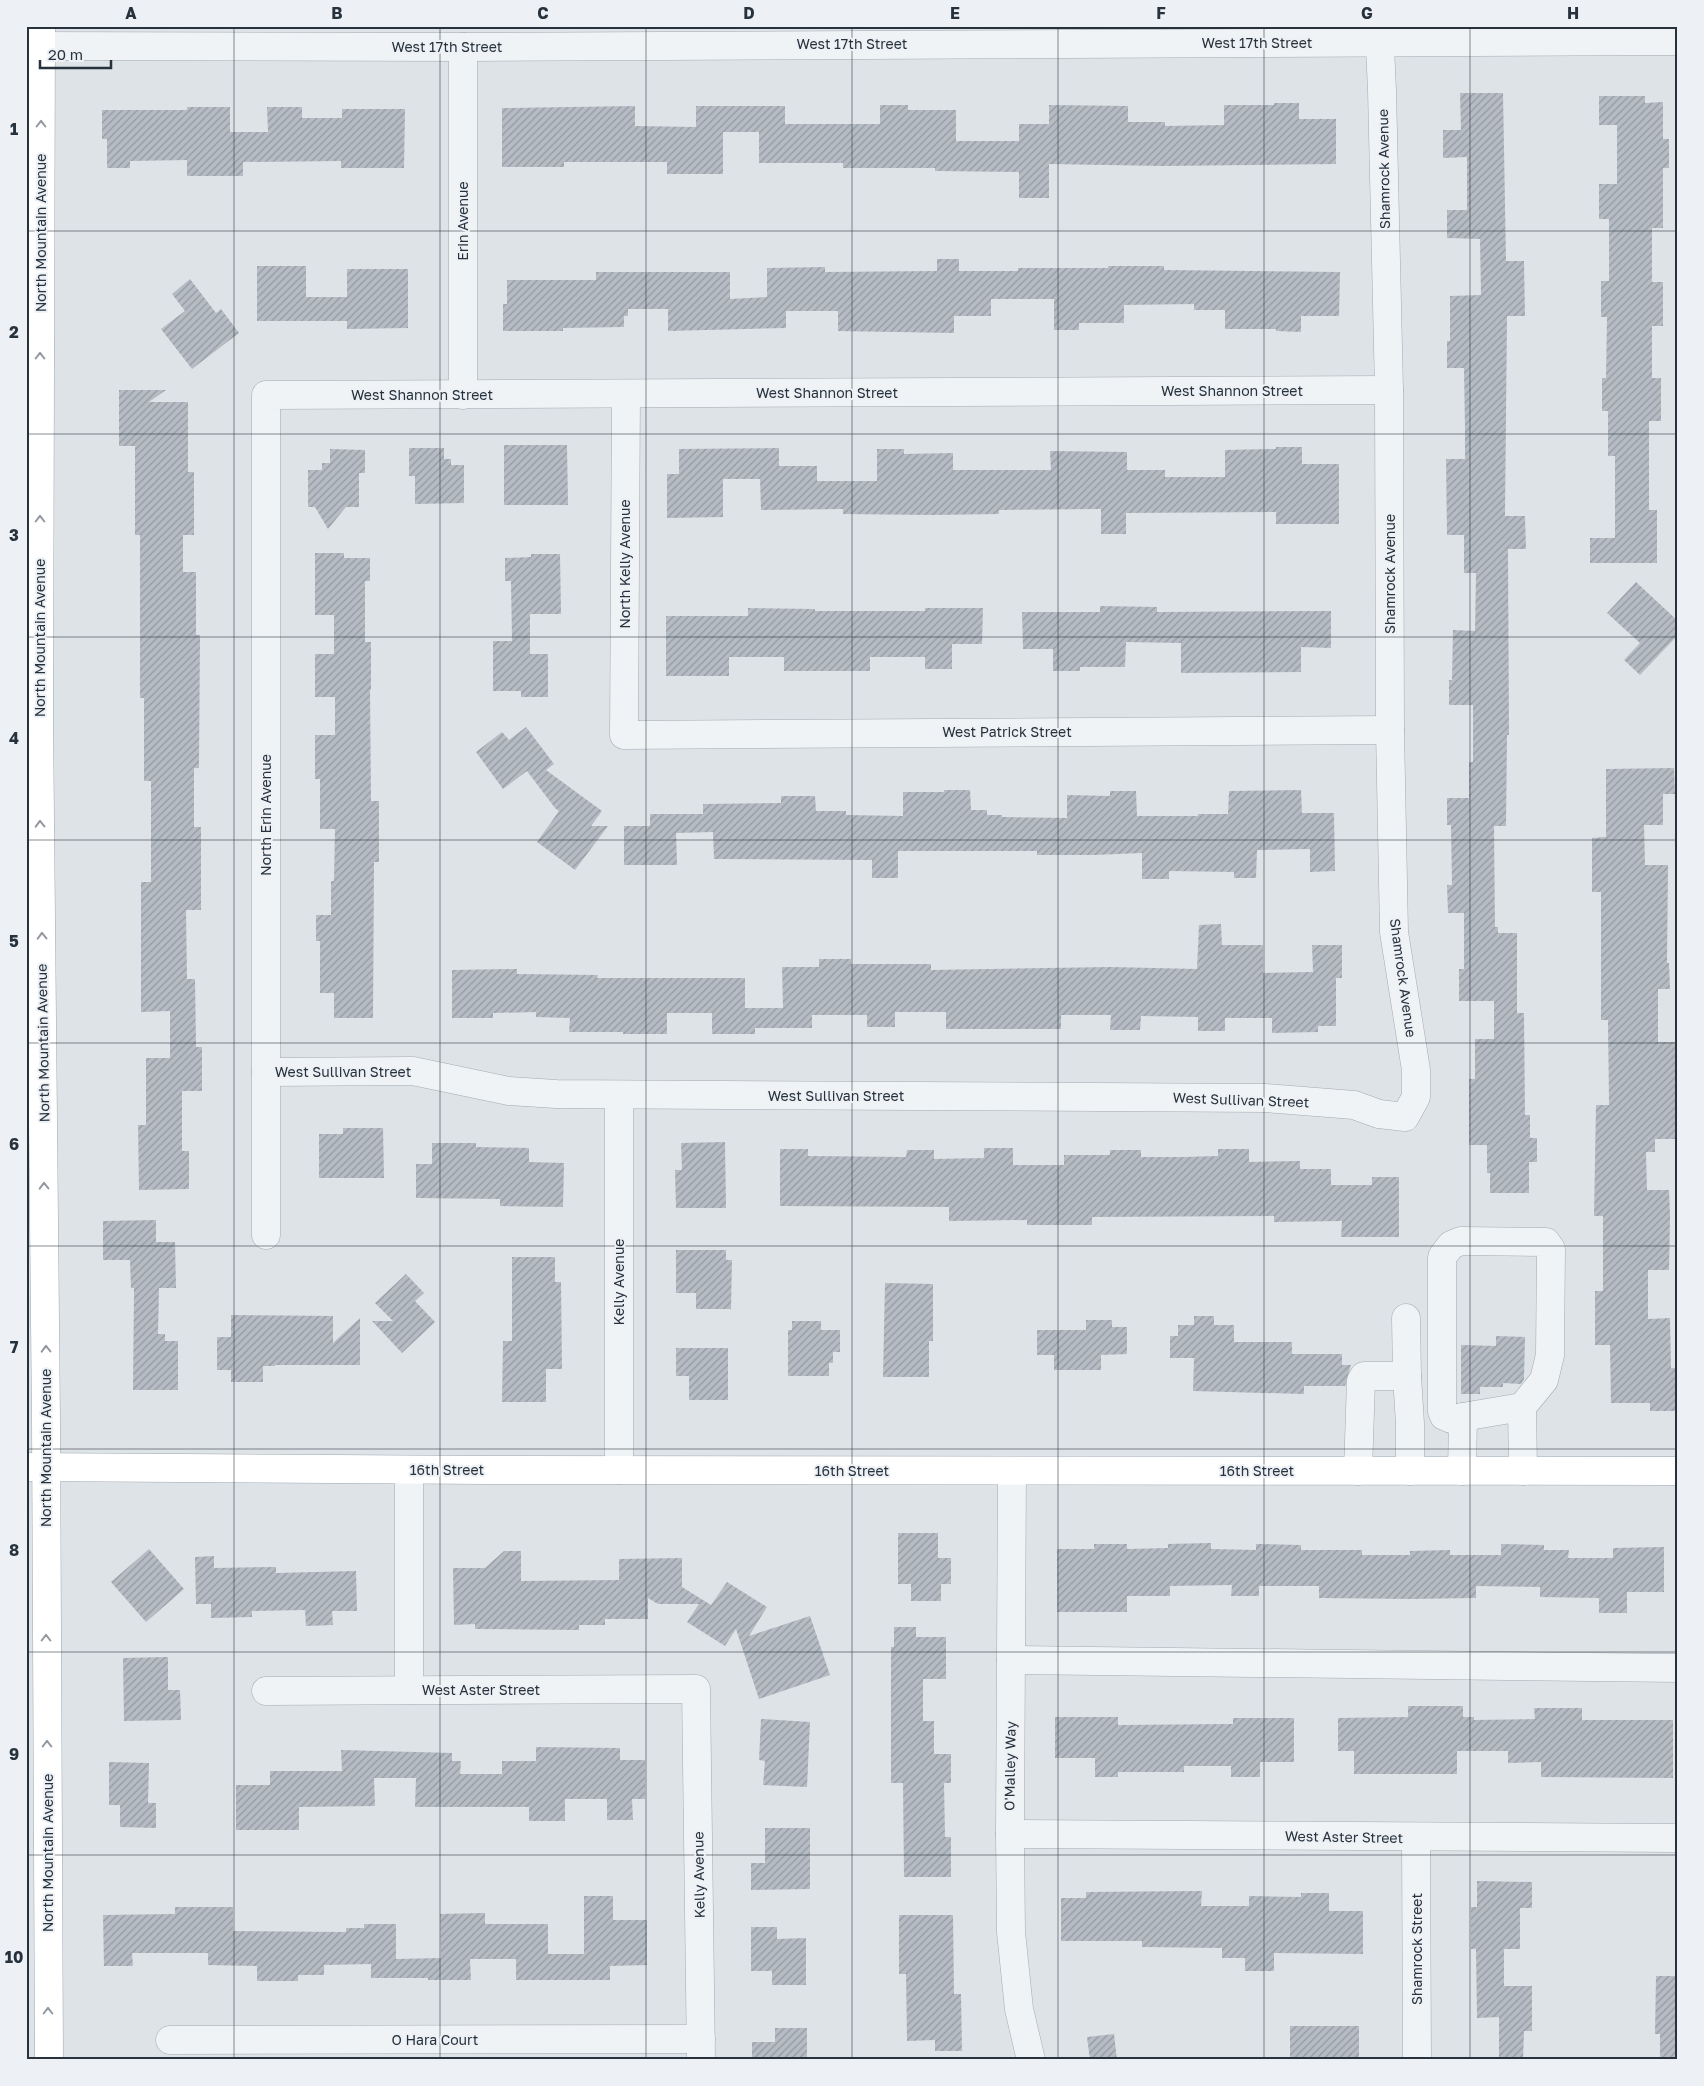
<svg xmlns="http://www.w3.org/2000/svg" width="1704" height="2086" font-family="'Golos Text',sans-serif">
<defs>
<pattern id="building-hatch" width="6" height="6" patternUnits="userSpaceOnUse" patternTransform="scale(1.25)"><rect width="6" height="6" fill="#b5bcc4"/><path d="M-1 1l2-2M0 6l6-6M5 7l2-2" fill="none" stroke="#9399a0"/></pattern>
</defs>
<rect width="100%" height="100%" fill="#dee3e7"/>
<g fill="url(#building-hatch)">
<polygon points="1460,93 1503,93 1506,261 1524,261 1525,316 1507,316 1505,516 1525,516 1526,549 1508,549 1509,735 1507,735 1506,826 1494,826 1495,927 1498,927 1498,933 1517,933 1517,1013 1524,1013 1525,1115 1530,1115 1530,1138 1537,1138 1537,1162 1529,1162 1529,1193 1490,1193 1490,1173 1487,1173 1487,1145 1469,1145 1469,1079 1475,1079 1475,1039 1494,1039 1494,1001 1459,1001 1459,969 1464,969 1464,913 1448,913 1447,885 1452,885 1451,825 1447,825 1447,798 1469,798 1469,762 1473,762 1473,705 1449,705 1449,680 1452,680 1453,630 1475,631 1476,573 1464,573 1464,535 1447,535 1446,459 1465,459 1465,428 1464,368 1447,368 1447,341 1450,341 1450,296 1481,295 1480,239 1447,238 1447,210 1467,210 1467,157 1443,158 1443,130 1461,130"/>
<polygon points="1599,96 1645,96 1645,103 1663,102 1663,139 1669,139 1669,168 1663,168 1663,228 1652,228 1652,282 1663,282 1663,326 1652,326 1652,378 1661,378 1661,421 1649,421 1649,510 1657,510 1657,563 1590,563 1590,538 1615,538 1615,456 1608,456 1608,411 1602,411 1602,378 1606,378 1607,317 1601,317 1601,281 1609,281 1609,219 1599,219 1599,184 1617,184 1617,125 1599,125"/>
<polygon points="1274,103 1299,103 1299,119 1336,119 1336,164 1164,166 1049,164 1049,198 1019,198 1019,172 935,171 935,168 843,168 843,163 759,163 759,132 723,132 723,174 667,174 667,162 564,162 564,167 502,167 502,108 635,106 635,126 696,127 696,106 785,106 785,124 880,124 880,105 908,105 908,110 956,110 956,141 1019,141 1019,124 1049,124 1049,105 1128,106 1128,122 1165,122 1165,126 1224,125 1224,105 1274,105"/>
<polygon points="187,107 230,107 230,132 268,132 267,107 302,107 302,118 342,118 342,109 405,109 404,168 341,168 341,161 243,162 243,176 187,176 187,160 130,161 130,168 107,168 107,139 102,139 102,110 187,110"/>
<polygon points="937,259 959,259 959,271 1018,271 1018,268 1108,268 1108,266 1164,266 1164,270 1340,272 1339,316 1301,316 1301,332 1276,331 1276,329 1225,329 1225,310 1194,310 1194,304 1124,305 1124,323 1079,323 1079,330 1054,330 1054,299 991,299 991,316 954,316 954,333 838,331 838,311 786,311 786,328 668,331 668,309 628,309 628,316 624,316 624,327 563,328 563,331 503,331 503,304 507,304 507,280 596,280 596,272 730,272 730,299 767,297 767,268 825,267 825,272 937,271"/>
<polygon points="257,266 306,266 306,297 347,297 347,269 408,269 408,328 347,329 347,321 257,321"/>
<polygon points="190,279 216,313 221,309 239,333 192,369 161,329 185,311 172,294"/>
<polygon points="119,390 166,390 149,402 188,402 188,472 194,472 194,535 183,535 183,572 196,572 196,635 200,635 199,768 194,768 194,827 201,827 201,910 186,910 187,979 195,979 196,1047 202,1047 202,1091 182,1091 182,1151 189,1151 189,1189 139,1190 138,1125 146,1125 146,1058 170,1058 170,1011 141,1012 141,882 151,882 151,781 144,781 144,698 140,698 140,535 135,535 135,446 119,446"/>
<polygon points="504,445 567,445 568,505 504,505"/>
<polygon points="1276,447 1302,447 1302,464 1339,464 1339,524 1276,524 1276,512 1126,513 1126,534 1101,534 1101,509 999,510 999,514 933,515 843,514 843,509 761,510 760,479 723,479 723,517 667,518 667,474 679,474 679,449 779,448 779,466 817,466 817,481 877,481 877,449 904,449 904,454 953,453 953,470 1051,470 1050,451 1127,452 1127,470 1165,470 1165,477 1225,477 1225,450 1276,449"/>
<polygon points="409,448 444,448 444,459 451,459 451,465 464,465 464,503 415,504 415,476 409,476"/>
<polygon points="330,449 365,450 365,473 359,473 359,507 346,507 328,529 315,507 308,507 308,470 322,470 322,463 330,463"/>
<polygon points="315,553 344,553 344,558 370,558 370,581 365,581 365,642 371,642 371,690 370,690 371,801 379,801 379,862 374,862 373,1018 334,1018 334,993 320,993 320,941 316,941 316,915 331,915 331,881 334,881 335,829 320,829 320,779 315,779 315,735 335,735 335,697 315,697 315,654 334,654 334,615 315,615"/>
<polygon points="531,554 560,554 561,614 530,614 530,654 548,654 548,697 521,697 521,691 493,691 493,641 512,641 511,581 505,581 505,558 531,557"/>
<polygon points="1636,582 1678,621 1678,635 1640,675 1624,660 1640,643 1607,613"/>
<polygon points="1100,606 1157,607 1157,612 1331,611 1331,648 1301,647 1301,672 1181,673 1181,643 1126,642 1125,667 1080,667 1080,671 1053,671 1053,649 1023,649 1022,612 1100,612"/>
<polygon points="748,608 815,609 815,611 925,611 925,608 983,608 982,644 952,644 952,669 925,669 925,657 870,657 870,671 784,671 784,657 729,657 729,676 666,676 666,616 748,616"/>
<polygon points="526,727 554,764 546,770 602,811 591,826 608,826 575,870 537,842 559,811 555,808 527,771 503,789 476,752 502,732 509,740"/>
<polygon points="1674,768 1675,794 1663,794 1663,825 1644,825 1645,865 1668,865 1667,963 1669,963 1670,989 1658,989 1658,1042 1676,1042 1677,1139 1655,1139 1655,1152 1646,1152 1647,1190 1669,1190 1670,1216 1669,1270 1648,1270 1648,1319 1670,1318 1671,1368 1678,1368 1678,1411 1650,1411 1650,1403 1611,1403 1610,1345 1595,1345 1595,1291 1603,1291 1603,1216 1594,1216 1596,1105 1609,1105 1608,1020 1601,1020 1601,892 1592,892 1592,838 1606,837 1606,769"/>
<polygon points="944,790 970,790 971,810 987,810 987,815 1002,815 1002,817 1067,818 1067,795 1110,796 1110,791 1136,791 1137,816 1198,816 1198,814 1228,814 1229,791 1301,790 1302,813 1334,813 1335,871 1310,872 1310,849 1257,850 1256,878 1234,878 1234,872 1169,871 1169,879 1142,879 1142,853 1094,855 1037,855 1037,851 898,851 898,878 872,878 872,860 714,859 713,832 676,833 677,865 624,865 624,826 650,826 650,814 703,814 703,804 781,803 781,796 815,796 816,811 846,811 846,815 903,816 903,792 944,792"/>
<polygon points="1221,924 1222,945 1263,945 1263,973 1313,972 1312,945 1342,945 1342,978 1336,978 1336,1026 1318,1026 1318,1032 1272,1033 1272,1018 1225,1018 1225,1031 1198,1031 1198,1017 1141,1016 1140,1030 1110,1030 1111,1015 1061,1015 1061,1029 946,1029 946,1012 895,1012 895,1027 867,1027 867,1015 812,1015 812,1028 755,1028 755,1034 712,1034 712,1013 667,1013 667,1034 623,1034 623,1032 569,1032 570,1018 536,1017 536,1012 493,1013 493,1018 452,1018 452,970 517,969 517,974 598,975 597,978 745,978 745,1008 783,1008 782,967 819,967 819,959 851,959 851,964 931,964 931,970 1111,967 1197,969 1199,925"/>
<polygon points="343,1128 383,1128 384,1178 319,1178 319,1134 343,1134"/>
<polygon points="725,1142 726,1208 676,1208 675,1170 682,1170 681,1143"/>
<polygon points="432,1143 476,1143 476,1147 529,1148 529,1162 564,1163 563,1207 500,1206 500,1199 416,1198 416,1164 432,1164"/>
<polygon points="984,1148 1013,1148 1013,1165 1064,1165 1064,1155 1110,1155 1110,1150 1141,1150 1141,1157 1183,1157 1218,1156 1218,1149 1249,1149 1249,1162 1300,1161 1300,1169 1331,1169 1331,1185 1372,1185 1372,1177 1399,1177 1399,1237 1341,1237 1342,1221 1274,1222 1274,1216 1092,1217 1092,1225 1027,1225 1027,1220 949,1221 949,1207 780,1206 780,1149 808,1149 808,1156 906,1157 907,1150 934,1150 934,1159 984,1158"/>
<polygon points="156,1220 156,1242 175,1242 176,1288 159,1288 158,1334 165,1334 165,1341 178,1341 178,1390 133,1390 134,1288 131,1288 130,1260 103,1260 103,1221"/>
<polygon points="676,1250 726,1250 726,1260 732,1260 731,1309 696,1309 696,1293 676,1293"/>
<polygon points="512,1257 555,1257 555,1282 561,1282 562,1369 546,1369 546,1402 502,1402 503,1341 512,1341"/>
<polygon points="406,1274 424,1293 415,1301 435,1322 402,1353 372,1321 393,1321 375,1303"/>
<polygon points="885,1283 933,1284 933,1341 929,1341 929,1377 883,1377"/>
<polygon points="231,1315 333,1316 333,1343 360,1318 360,1365 275,1365 275,1366 263,1366 263,1382 231,1382 231,1370 217,1370 217,1337 231,1337"/>
<polygon points="1194,1316 1214,1316 1214,1325 1234,1325 1234,1342 1292,1342 1292,1354 1342,1354 1342,1365 1351,1365 1345,1386 1304,1386 1304,1394 1193,1391 1194,1358 1170,1358 1170,1336 1178,1336 1178,1325 1194,1325"/>
<polygon points="1086,1320 1112,1320 1112,1327 1127,1327 1127,1354 1101,1355 1101,1370 1054,1370 1054,1355 1037,1355 1037,1330 1086,1330"/>
<polygon points="792,1321 821,1321 821,1330 840,1330 840,1352 833,1352 833,1363 829,1363 829,1376 788,1376 788,1330 792,1330"/>
<polygon points="1496,1336 1525,1337 1524,1379 1521,1384 1503,1383 1503,1387 1480,1387 1480,1394 1461,1394 1461,1345 1496,1346"/>
<polygon points="676,1348 728,1348 728,1400 689,1400 689,1376 676,1376"/>
<polygon points="898,1533 938,1533 938,1558 951,1558 951,1584 941,1584 941,1601 911,1601 911,1584 898,1584"/>
<polygon points="1211,1543 1211,1549 1256,1550 1256,1544 1301,1545 1301,1550 1362,1550 1362,1555 1410,1555 1410,1551 1450,1550 1450,1555 1501,1555 1501,1544 1544,1545 1544,1550 1569,1550 1568,1558 1613,1558 1613,1548 1664,1547 1664,1592 1627,1592 1627,1613 1599,1613 1599,1598 1540,1597 1540,1587 1476,1586 1476,1598 1410,1599 1319,1598 1319,1586 1259,1586 1259,1596 1231,1596 1232,1585 1170,1586 1170,1596 1127,1596 1127,1612 1057,1612 1057,1549 1094,1549 1094,1544 1127,1544 1127,1549 1168,1548 1168,1544"/>
<polygon points="149,1549 184,1589 146,1622 111,1582"/>
<polygon points="504,1551 521,1551 521,1581 619,1580 619,1559 682,1558 682,1587 711,1605 727,1582 767,1607 749,1636 810,1616 830,1675 759,1699 736,1629 725,1646 687,1622 699,1604 658,1604 648,1598 648,1619 605,1619 605,1625 579,1625 579,1630 475,1629 475,1624 454,1625 453,1568 485,1568"/>
<polygon points="214,1556 214,1568 276,1567 276,1573 356,1571 357,1611 332,1611 333,1625 306,1626 305,1610 252,1611 252,1617 211,1618 211,1604 196,1604 195,1557"/>
<polygon points="894,1627 916,1627 916,1637 946,1637 946,1679 923,1679 923,1721 934,1721 934,1754 951,1754 951,1783 944,1783 945,1837 951,1837 951,1877 904,1877 903,1783 891,1783 891,1647 894,1647"/>
<polygon points="168,1657 168,1690 180,1690 181,1720 124,1721 123,1658"/>
<polygon points="1408,1706 1463,1706 1463,1717 1474,1717 1474,1720 1535,1719 1534,1708 1582,1708 1582,1720 1673,1720 1673,1778 1541,1777 1541,1762 1508,1763 1508,1751 1457,1751 1457,1774 1354,1774 1354,1751 1338,1751 1338,1718 1408,1717"/>
<polygon points="1055,1717 1118,1717 1118,1725 1233,1724 1233,1718 1294,1718 1294,1762 1260,1762 1260,1777 1231,1777 1231,1766 1184,1766 1184,1772 1118,1772 1118,1777 1095,1777 1095,1758 1055,1758"/>
<polygon points="761,1719 810,1722 807,1787 763,1785 765,1761 759,1760"/>
<polygon points="536,1747 620,1748 620,1760 645,1760 645,1799 632,1799 633,1820 607,1820 607,1799 565,1799 565,1821 529,1821 529,1807 415,1807 416,1778 374,1778 375,1806 299,1807 299,1830 236,1830 236,1785 270,1785 270,1771 342,1771 341,1750 452,1753 452,1761 461,1761 460,1774 502,1774 502,1761 536,1761"/>
<polygon points="109,1762 149,1763 148,1803 156,1803 156,1828 120,1827 120,1805 109,1805"/>
<polygon points="765,1828 810,1828 810,1889 751,1890 751,1863 765,1863"/>
<polygon points="1477,1881 1532,1882 1532,1908 1520,1908 1520,1949 1504,1949 1504,1986 1532,1986 1532,2031 1524,2031 1523,2060 1499,2060 1499,2017 1477,2018 1476,1949 1471,1949 1471,1907 1477,1907"/>
<polygon points="1202,1891 1201,1906 1249,1906 1249,1896 1301,1897 1301,1893 1329,1893 1329,1911 1363,1911 1363,1954 1274,1953 1274,1971 1245,1971 1245,1958 1222,1958 1222,1948 1142,1947 1142,1941 1061,1941 1061,1898 1086,1898 1086,1892"/>
<polygon points="584,1896 613,1896 613,1920 647,1920 647,1965 610,1966 610,1980 516,1980 516,1959 470,1959 471,1980 428,1980 428,1978 371,1978 371,1964 324,1965 324,1975 298,1975 298,1981 257,1981 257,1966 208,1965 208,1953 132,1953 133,1966 104,1966 103,1915 175,1914 175,1907 233,1907 233,1931 346,1932 346,1928 364,1928 364,1924 396,1924 396,1959 441,1958 440,1914 485,1913 485,1924 548,1924 548,1954 584,1954"/>
<polygon points="899,1915 953,1915 954,1994 961,1994 962,2051 935,2051 935,2040 907,2041 906,1974 899,1974"/>
<polygon points="751,1927 777,1927 777,1939 806,1938 806,1985 772,1985 772,1971 751,1971"/>
<polygon points="1656,1976 1678,1976 1678,2060 1660,2060 1660,2034 1655,2034"/>
<rect x="1290" y="2026" width="69" height="34"/>
<polygon points="775,2028 807,2028 807,2060 752,2060 752,2042 775,2042"/>
<polygon points="1114,2034 1117,2060 1090,2060 1087,2037"/>
</g>
<g fill="none" stroke-linecap="round" stroke-linejoin="round">
<defs>
<g id="minor">
<polyline points="26,46 463,47 1678,41"/>
<polyline points="626,394 624,735 1390,730"/>
<polyline points="463,395 463,47"/>
<polyline points="266,1072 413,1071 509,1091 556,1094 1265,1098 1354,1105 1379,1114 1405,1117 1416,1097 1416,1070 1394,932 1390,730 1389,390 1382,90 1379,26"/>
<polyline points="266,1235 266,395 1389,390"/>
<polyline points="1406,1318 1407,1376"/>
<polyline points="1522,1407 1451,1419 1444,1416 1442,1411 1442,1257 1451,1245 1461,1241 1546,1242 1551,1249 1550,1355 1544,1380 1522,1407 1523,1471"/>
<polyline points="409,1470 409,1690"/>
<polyline points="619,1470 619,1095"/>
<polyline points="1012,1471 1010,1834 1011,1932 1019,2009 1031,2060"/>
<polyline points="1358,1471 1361,1381 1364,1376 1407,1376 1410,1424 1410,1471"/>
<polyline points="1462,1471 1463,1417"/>
<polyline points="1011,1660 1678,1668"/>
<polyline points="266,1691 696,1689 701,2060"/>
<polyline points="1010,1834 1678,1838"/>
<polyline points="1416,1838 1417,2060"/>
<polyline points="170,2040 701,2039"/>
</g>
<g id="major">
<polyline points="41,26 39,719 46,1421 49,2060"/>
<polyline points="26,1467 489,1470 1678,1471"/>
</g>
</defs>
<use href="#minor" stroke="#a3aab1" stroke-width="29"/>
<use href="#major" stroke="#9da8b2" stroke-width="29"/>
<use href="#minor" stroke="#f0f3f5" stroke-width="28"/>
<use href="#major" stroke="#fff" stroke-width="28"/>
</g>
<defs><path id="oneway-chevron" d="M-2-3.5L2.5 0L-2 3.5" fill="none" stroke-width="1.6" stroke-linecap="round" stroke-linejoin="round" transform="scale(1.25)"/></defs>
<g stroke="#93989e">
<use href="#oneway-chevron" transform="translate(41 124) rotate(-90)"/>
<use href="#oneway-chevron" transform="translate(40 356) rotate(-90)"/>
<use href="#oneway-chevron" transform="translate(40 519) rotate(-90)"/>
<use href="#oneway-chevron" transform="translate(40 824) rotate(-91)"/>
<use href="#oneway-chevron" transform="translate(42 936) rotate(-91)"/>
<use href="#oneway-chevron" transform="translate(44 1186) rotate(-91)"/>
<use href="#oneway-chevron" transform="translate(46 1349) rotate(-91)"/>
<use href="#oneway-chevron" transform="translate(46 1638) rotate(-90)"/>
<use href="#oneway-chevron" transform="translate(47 1744) rotate(-90)"/>
<use href="#oneway-chevron" transform="translate(48 2011) rotate(-90)"/>
</g>
<path fill="none" stroke="#27323d" stroke-width="1" stroke-opacity="0.55" d="M 234,26 L 234,2060M 440,26 L 440,2060M 646,26 L 646,2060M 852,26 L 852,2060M 1058,26 L 1058,2060M 1264,26 L 1264,2060M 1470,26 L 1470,2060M 26,231 L 1678,231M 26,434 L 1678,434M 26,637 L 1678,637M 26,840 L 1678,840M 26,1043 L 1678,1043M 26,1246 L 1678,1246M 26,1449 L 1678,1449M 26,1652 L 1678,1652M 26,1855 L 1678,1855"/>
<g text-anchor="middle" stroke-width="4" stroke-linejoin="round" paint-order="stroke">
<g font-size="14" fill="#27323d" stroke="#edf1f5">
<text x="1257" y="48">West 17th Street</text>
<text x="852" y="49">West 17th Street</text>
<text x="447" y="52">West 17th Street</text>
<text transform="translate(1384 169) rotate(-91)" y="5">Shamrock Avenue</text>
<text transform="translate(463 221) rotate(-90)" y="5">Erin Avenue</text>
<text transform="translate(41 233) rotate(-90)" y="5">North Mountain Avenue</text>
<text x="1232" y="396">West Shannon Street</text>
<text x="827" y="398">West Shannon Street</text>
<text x="422" y="400">West Shannon Street</text>
<text transform="translate(625 564) rotate(-90)" y="5">North Kelly Avenue</text>
<text transform="translate(1390 574) rotate(-90)" y="5">Shamrock Avenue</text>
<text transform="translate(40 638) rotate(-90)" y="5">North Mountain Avenue</text>
<text x="1007" y="737">West Patrick Street</text>
<text transform="translate(266 815) rotate(-90)" y="5">North Erin Avenue</text>
<text transform="translate(1403 978) rotate(82)" y="5">Shamrock Avenue</text>
<text transform="translate(43 1043) rotate(-91)" y="5">North Mountain Avenue</text>
<text x="343" y="1077">West Sullivan Street</text>
<text x="836" y="1101">West Sullivan Street</text>
<text transform="translate(1241 1100) rotate(2)" y="5">West Sullivan Street</text>
<text transform="translate(619 1282) rotate(-90)" y="5">Kelly Avenue</text>
<text transform="translate(46 1448) rotate(-90)" y="5">North Mountain Avenue</text>
<text x="447" y="1475">16th Street</text>
<text x="852" y="1476">16th Street</text>
<text x="1257" y="1476">16th Street</text>
<text x="481" y="1695">West Aster Street</text>
<text transform="translate(1010 1766) rotate(-89)" y="5">O'Malley Way</text>
<text transform="translate(1344 1837) rotate(1)" y="5">West Aster Street</text>
<text transform="translate(48 1853) rotate(-90)" y="5">North Mountain Avenue</text>
<text transform="translate(699 1875) rotate(-91)" y="5">Kelly Avenue</text>
<text transform="translate(1417 1949) rotate(-90)" y="5">Shamrock Street</text>
<text x="435" y="2045">O Hara Court</text>
</g>
</g>
<rect width="1704" height="2086" fill="none" stroke="#edf1f5" stroke-width="55"/>
<path d="M40 60v8h71v-8" fill="none" stroke="#27323d" stroke-width="2.5"/>
<text x="48" y="60" font-size="15" fill="#27323d" stroke="#edf1f5" stroke-width="4" paint-order="stroke">20 m</text>
<rect x="28" y="28" width="1648" height="2030" fill="none" stroke="#27323d" stroke-width="2"/>
<g font-size="16" text-anchor="middle" font-weight="bold" fill="#27323d">
<text x="131" y="19">A</text>
<text x="337" y="19">B</text>
<text x="543" y="19">C</text>
<text x="749" y="19">D</text>
<text x="955" y="19">E</text>
<text x="1161" y="19">F</text>
<text x="1367" y="19">G</text>
<text x="1573" y="19">H</text>
<text x="14" y="135">1</text>
<text x="14" y="338">2</text>
<text x="14" y="541">3</text>
<text x="14" y="744">4</text>
<text x="14" y="947">5</text>
<text x="14" y="1150">6</text>
<text x="14" y="1353">7</text>
<text x="14" y="1556">8</text>
<text x="14" y="1760">9</text>
<text x="14" y="1963">10</text>
</g>
</svg>
